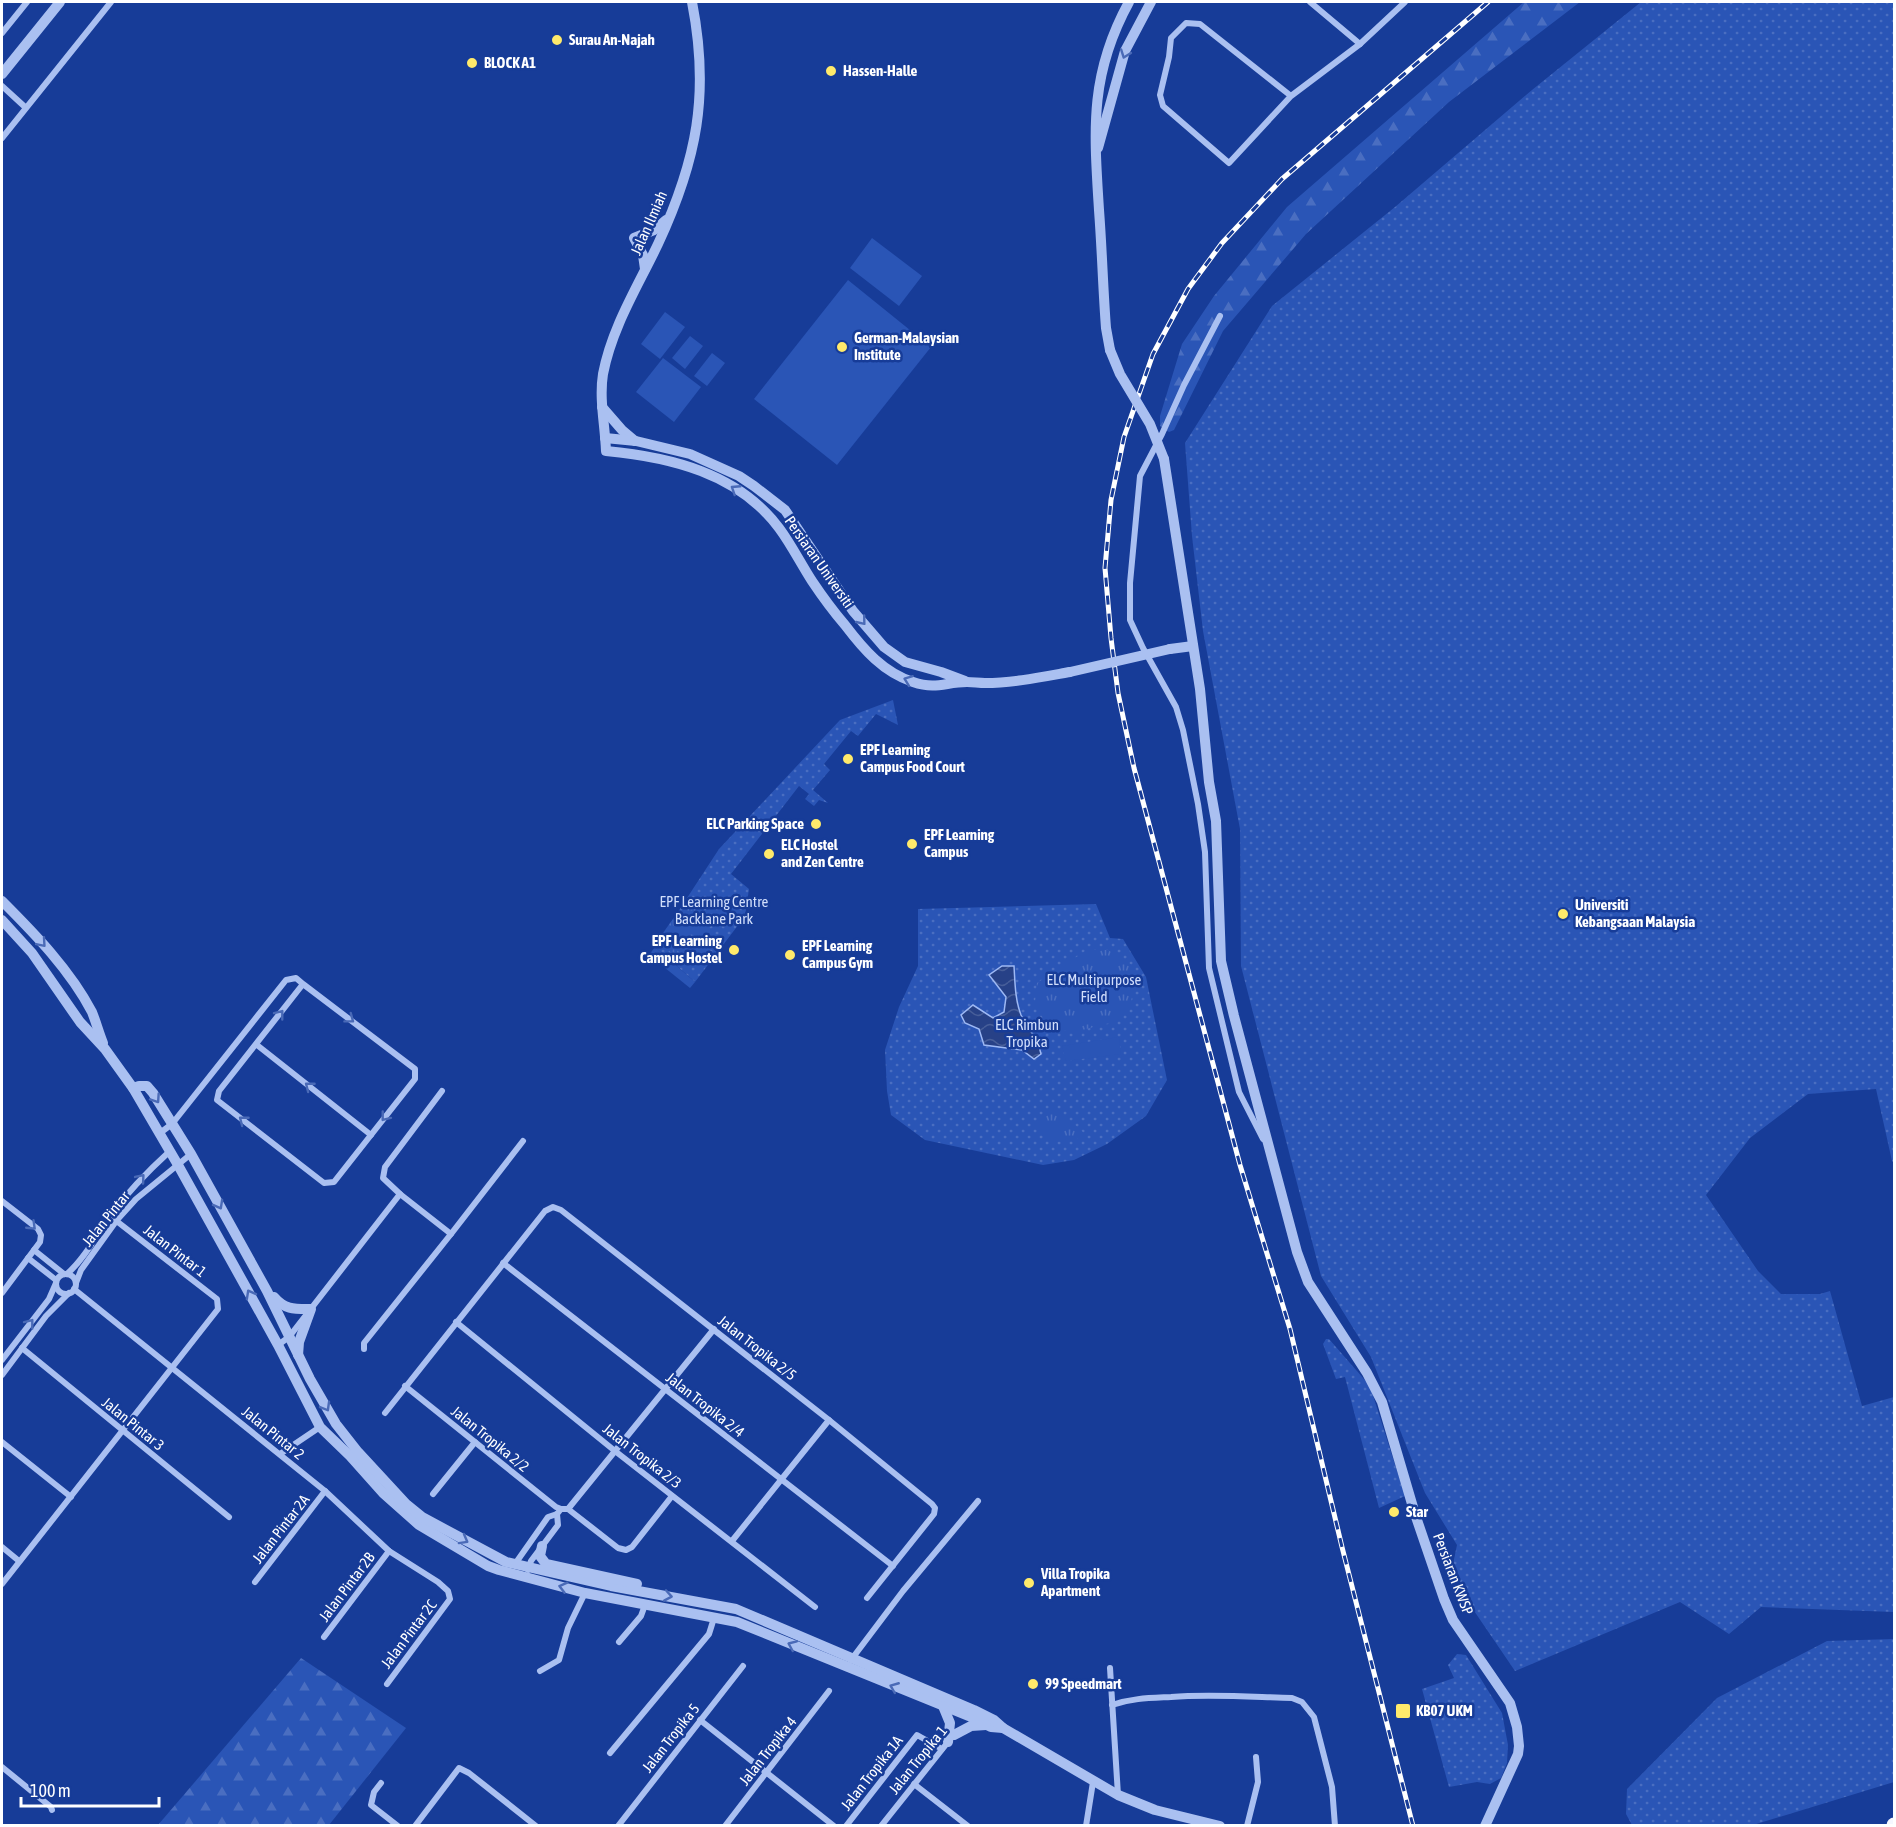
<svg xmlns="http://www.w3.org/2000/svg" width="1896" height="1827" font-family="'Asap Condensed',sans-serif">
<defs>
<pattern id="grass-dots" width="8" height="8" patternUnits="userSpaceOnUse" patternTransform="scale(1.5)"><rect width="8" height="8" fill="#2a55b6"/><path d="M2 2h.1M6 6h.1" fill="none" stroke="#4a6ec1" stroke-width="1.8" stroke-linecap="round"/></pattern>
<pattern id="forest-firs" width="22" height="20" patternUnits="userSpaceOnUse" patternTransform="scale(1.5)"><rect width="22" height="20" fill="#2a55b6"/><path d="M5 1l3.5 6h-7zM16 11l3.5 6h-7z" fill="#4a6ec1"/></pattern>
<pattern id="park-tufts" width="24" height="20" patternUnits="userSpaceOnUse" patternTransform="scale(1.5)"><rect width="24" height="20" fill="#2a55b6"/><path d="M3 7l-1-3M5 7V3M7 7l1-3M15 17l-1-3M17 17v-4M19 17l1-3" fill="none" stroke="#4a6ec1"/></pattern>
<pattern id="water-waves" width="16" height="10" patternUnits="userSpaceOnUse" patternTransform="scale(1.5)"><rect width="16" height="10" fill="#274187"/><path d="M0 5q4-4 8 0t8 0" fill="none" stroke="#475e99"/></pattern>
</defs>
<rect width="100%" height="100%" fill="#173c98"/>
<g fill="url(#grass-dots)">
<polygon points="1641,2 1894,2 1894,1163 1892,1161 1876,1089 1808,1094 1750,1138 1706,1195 1758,1271 1781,1294 1820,1294 1830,1291 1862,1406 1894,1397 1894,1612 1761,1607 1729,1634 1680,1602 1515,1671 1468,1602 1453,1564 1457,1545 1425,1493 1371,1357 1321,1276 1241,966 1240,829 1203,631 1192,536 1185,443 1272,306 1395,207 1532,90"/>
<polygon points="893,700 898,725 876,714 858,736 851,731 824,764 830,770 813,790 828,803 819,800 814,806 805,799 809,794 799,786 731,874 749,889 745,916 695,982 655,947 719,849 840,720"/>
<polygon points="1096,904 1110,938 1123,939 1146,977 1167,1080 1146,1116 1107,1144 1074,1160 1043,1165 925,1140 891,1115 887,1091 885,1050 899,1007 918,966 918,909"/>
<polygon points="1326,1339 1329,1339 1370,1386 1405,1496 1379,1508 1345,1377 1336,1379 1323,1344"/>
<polygon points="1894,1639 1894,1782 1753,1825 1632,1825 1626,1814 1627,1789 1717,1698 1827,1641"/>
<polygon points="1457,1654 1466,1655 1502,1713 1508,1745 1507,1763 1501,1778 1490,1784 1477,1782 1449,1787 1422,1689 1454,1678 1448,1665"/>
</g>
<g fill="url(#forest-firs)">
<polygon points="1524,2 1580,2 1449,102 1306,234 1223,331 1174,430 1169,432 1160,426 1160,416 1182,344 1214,296 1287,207"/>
<polygon points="301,1658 406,1728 329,1825 158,1825"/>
</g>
<g fill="url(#park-tufts)">
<polygon points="691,904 710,922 699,959 681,962 664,948 663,933 675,916"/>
<polygon points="655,947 695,982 690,988 649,955"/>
<polygon points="1087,950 1108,950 1133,966 1133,992 1129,1011 1114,1022 1074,1032 1048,1028 1035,1002 1037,983"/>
<polygon points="1056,1108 1085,1134 1077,1139 1054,1142 1034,1123"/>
</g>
<g fill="#2a55b6">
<polygon points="872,238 922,276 899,306 850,268"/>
<polygon points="848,280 931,347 837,465 754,399"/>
<polygon points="665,312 685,327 660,359 641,344"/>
<polygon points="690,336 703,346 685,369 672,358"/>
<polygon points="712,353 725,363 707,386 694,376"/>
<polygon points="663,358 701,387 674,422 636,392"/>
<polygon points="1119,1037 1121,1054 1066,1061 1062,1046"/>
</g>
<path fill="url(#water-waves)" stroke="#9db8f4" stroke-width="1.5" d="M 1002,966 L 1014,966 C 1015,982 1015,1000 1021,1015 C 1028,1029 1038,1038 1041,1054 L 1034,1059 L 1022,1050 L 984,1045 L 979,1029 L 965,1023 L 961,1015 L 973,1005 L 993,1018 L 1004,1012 L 1006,997 L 989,975 Z"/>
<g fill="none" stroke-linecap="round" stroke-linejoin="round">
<g stroke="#aac0f1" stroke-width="6">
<polyline points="1310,2 1360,44"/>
<polyline points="2,33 27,2"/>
<polyline points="2,86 25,107"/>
<polyline points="1291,96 1200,24 1186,23 1171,38 1169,57 1160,95 1163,106 1229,163 1291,96 1360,44 1405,2"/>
<polyline points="2,138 111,2"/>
<polyline points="1220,316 1184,385 1162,434 1140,476 1130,583 1130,620 1143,648 1176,707 1183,730 1198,804 1205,852 1209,968 1239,1092 1263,1139"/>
<polyline points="257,1045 371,1135"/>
<polyline points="160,1133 172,1124 286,980 296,978 303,984 415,1069 415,1079 334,1182 324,1183 217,1100 219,1091 303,984"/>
<polyline points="400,1194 383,1178 385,1167 442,1091"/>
<polyline points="2,1201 38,1229 41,1235 40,1242 2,1293"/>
<polyline points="451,1234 523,1141"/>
<polyline points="34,1250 64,1274"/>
<polyline points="28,1258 56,1280"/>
<polyline points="503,1263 893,1566"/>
<path d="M 67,1274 C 85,1258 96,1236 109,1217 C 127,1193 148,1171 170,1151"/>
<circle cx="66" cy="1284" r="10"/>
<polyline points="76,1283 81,1270 117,1220 136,1199 191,1154"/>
<polyline points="74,1289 325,1491 389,1551 438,1582 448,1591 450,1599 387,1684"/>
<polyline points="456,1322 615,1451 815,1607"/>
<polyline points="278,1345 289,1337 400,1194 451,1234 364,1343 364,1349"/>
<polyline points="22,1348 229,1517"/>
<polyline points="2,1360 49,1299 56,1283"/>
<polyline points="2,1375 46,1316 69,1293"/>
<polyline points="405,1386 556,1507 561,1509"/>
<polyline points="385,1413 545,1211 553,1207 561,1210 829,1420 932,1504 935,1508 934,1514 867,1598"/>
<polyline points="2,1442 71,1497"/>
<polyline points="280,1454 320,1427"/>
<polyline points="433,1494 475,1442"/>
<polyline points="568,1509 618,1548 626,1550 632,1547 672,1496"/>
<polyline points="732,1541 829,1420"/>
<polyline points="2,1547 19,1561"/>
<polyline points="515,1564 548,1517 557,1514 561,1509 568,1509 714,1329"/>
<polyline points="528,1570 531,1561 558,1525 557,1514"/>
<polyline points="255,1582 325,1491"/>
<polyline points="2,1584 218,1309 217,1299 110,1216"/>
<polyline points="324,1637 389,1551"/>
<polyline points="619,1642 641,1616 645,1605"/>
<polyline points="851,1660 903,1591 978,1501"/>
<polyline points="1110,1668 1118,1795"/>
<polyline points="540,1671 559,1660 568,1628 585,1593"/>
<path d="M 1112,1705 C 1132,1698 1151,1698 1171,1697 C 1211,1694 1252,1697 1292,1698 L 1302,1702 L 1314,1717 L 1332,1787 L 1335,1826"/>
<polyline points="700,1720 834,1826"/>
<polyline points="610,1753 709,1634 714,1618"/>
<polyline points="2,1767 51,1807 52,1810"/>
<polyline points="381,1783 374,1792 371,1805 398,1826"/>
<polyline points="914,1784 968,1826"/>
<polyline points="415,1826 459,1768 469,1773 536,1826"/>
<polyline points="618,1826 743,1666"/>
<polyline points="725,1826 829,1691"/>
<polyline points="846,1826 917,1735 942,1749"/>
<polyline points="881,1826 948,1742"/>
<polyline points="1086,1826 1093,1782"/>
<polyline points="1247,1826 1258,1782 1256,1757"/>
</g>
<g stroke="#aac0f1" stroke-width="10">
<path d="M 692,2 C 710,94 697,160 658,244 C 638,286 612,327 603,374 C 599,399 605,425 606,451 C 670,457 738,473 779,528 C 791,544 801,564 812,581 C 822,596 833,611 845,625 C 864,650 883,672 913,682 C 937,690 945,682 967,682 C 973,682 979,683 985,683 C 1013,683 1042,677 1070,672"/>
<polyline points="2,74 60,2"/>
<polyline points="1098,148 1125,51 1151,2"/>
<polyline points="645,269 643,255 634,238 654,230 666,220"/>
<path d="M 1110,350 L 1106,328 C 1103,289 1102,249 1099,210 C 1094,130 1089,75 1129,2"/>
<polyline points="602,407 622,430 635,441"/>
<polyline points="605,438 636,441 690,454 739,476 754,486 785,510 853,611 884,647 905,662 941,672 965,681"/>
<polyline points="1164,459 1200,689 1209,782 1216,821 1221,961 1234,1016 1297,1252 1308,1282 1367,1373 1382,1402 1415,1514 1444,1599 1453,1620 1510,1703 1517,1727 1519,1746 1518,1754 1485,1826"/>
<polyline points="1170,649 1193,646"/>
<path d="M 2,901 C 35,934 70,970 92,1012 C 96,1022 99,1033 103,1043"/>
<polyline points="2,920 32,953 80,1022 105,1049 133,1088 178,1165 278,1345 320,1427 350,1456 383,1493 419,1525 488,1566 499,1570 585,1593 737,1622 969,1716 991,1727 1003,1728"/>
<polyline points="133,1088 139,1086 147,1086 153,1093 191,1154 267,1291 310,1379 336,1424 358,1452 406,1504 422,1517 506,1562 611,1586 736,1609 974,1710 994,1720 1003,1728 1118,1795 1155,1810 1220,1826"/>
<path d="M 274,1297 C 285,1310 295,1309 311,1309 L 299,1342 L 298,1355"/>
<polyline points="542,1546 540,1556 546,1564 637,1584"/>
<polyline points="943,1706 950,1723 948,1742"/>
<polyline points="954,1735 971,1726 986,1725"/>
</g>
<polyline stroke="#f5f7ff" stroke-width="15" points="1894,1826 1894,1825"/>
<defs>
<polyline id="rail" points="1413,1826 1342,1547 1290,1329 1240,1165 1134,768 1118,693 1111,638 1105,568 1111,500 1124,437 1153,354 1188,289 1222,243 1282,179 1488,2"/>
</defs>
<use href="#rail" stroke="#fff" stroke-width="5"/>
<use href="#rail" stroke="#173c98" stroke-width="3" stroke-dasharray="9" stroke-linecap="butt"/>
<g stroke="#aac0f1" stroke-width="10">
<polyline points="1110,350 1120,374 1150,424 1164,459"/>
<polyline points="1070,672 1170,649"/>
</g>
</g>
<defs><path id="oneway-chevron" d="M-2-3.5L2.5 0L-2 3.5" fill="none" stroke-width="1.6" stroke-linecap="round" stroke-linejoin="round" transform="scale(1.5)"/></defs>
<g stroke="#4a6ab7">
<use href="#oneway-chevron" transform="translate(1125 54) rotate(110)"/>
<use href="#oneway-chevron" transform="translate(735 489) rotate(-147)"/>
<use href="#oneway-chevron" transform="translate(862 621) rotate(51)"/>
<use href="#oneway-chevron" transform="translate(908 680) rotate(-159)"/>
<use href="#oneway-chevron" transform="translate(42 943) rotate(49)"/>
<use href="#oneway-chevron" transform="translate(280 1014) rotate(-52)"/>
<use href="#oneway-chevron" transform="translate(350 1019) rotate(37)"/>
<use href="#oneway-chevron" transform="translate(309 1086) rotate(-142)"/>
<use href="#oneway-chevron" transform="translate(156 1099) rotate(56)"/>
<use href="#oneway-chevron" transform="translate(385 1117) rotate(128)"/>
<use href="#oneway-chevron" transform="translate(243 1120) rotate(-142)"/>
<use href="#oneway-chevron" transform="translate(141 1178) rotate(-50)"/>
<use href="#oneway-chevron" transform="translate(219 1205) rotate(61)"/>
<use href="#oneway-chevron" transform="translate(32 1226) rotate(44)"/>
<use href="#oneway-chevron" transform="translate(250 1294) rotate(-119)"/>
<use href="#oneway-chevron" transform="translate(30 1323) rotate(-52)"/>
<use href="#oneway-chevron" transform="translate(326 1407) rotate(60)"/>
<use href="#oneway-chevron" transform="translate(464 1540) rotate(29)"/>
<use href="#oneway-chevron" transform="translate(563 1587) rotate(-165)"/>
<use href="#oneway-chevron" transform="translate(668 1596) rotate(10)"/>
<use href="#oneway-chevron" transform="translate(792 1645) rotate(-157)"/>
<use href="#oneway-chevron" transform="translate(894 1687) rotate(-158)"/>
</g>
<g fill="#ffea6b" stroke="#173c98" stroke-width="2">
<circle cx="557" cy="40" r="6"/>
<circle cx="472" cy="63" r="6"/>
<circle cx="831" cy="71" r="6"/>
<circle cx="842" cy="347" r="6"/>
<circle cx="848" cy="759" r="6"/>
<circle cx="816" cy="824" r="6"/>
<circle cx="912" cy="844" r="6"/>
<circle cx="769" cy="854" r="6"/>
<circle cx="1563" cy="914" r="6"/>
<circle cx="734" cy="950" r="6"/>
<circle cx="790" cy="955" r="6"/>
<circle cx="1394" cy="1512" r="6"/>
<circle cx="1029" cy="1583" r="6"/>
<circle cx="1033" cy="1684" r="6"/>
<rect x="1395" y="1703" width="16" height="16" rx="3"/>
</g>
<g text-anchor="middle" stroke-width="5" stroke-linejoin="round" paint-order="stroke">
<g font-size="15" font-weight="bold" fill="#fff" stroke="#173c98" text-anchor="start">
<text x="569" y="45">Surau An-Najah</text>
<text x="484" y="68">BLOCK A1</text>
<text x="843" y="76">Hassen-Halle</text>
<text x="854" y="343">German-Malaysian<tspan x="854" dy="17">Institute</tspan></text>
<text x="860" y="755">EPF Learning<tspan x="860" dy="17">Campus Food Court</tspan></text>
<text x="804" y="829" text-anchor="end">ELC Parking Space</text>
<text x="924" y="840">EPF Learning<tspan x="924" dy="17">Campus</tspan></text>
<text x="781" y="850">ELC Hostel<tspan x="781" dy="17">and Zen Centre</tspan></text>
<text x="1575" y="910">Universiti<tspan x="1575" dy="17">Kebangsaan Malaysia</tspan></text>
<text x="722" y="946" text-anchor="end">EPF Learning<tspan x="722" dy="17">Campus Hostel</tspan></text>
<text x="802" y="951">EPF Learning<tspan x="802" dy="17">Campus Gym</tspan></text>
<text x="1406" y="1517">Star</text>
<text x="1041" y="1579">Villa Tropika<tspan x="1041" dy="17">Apartment</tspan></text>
<text x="1045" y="1689">99 Speedmart</text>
<text x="1416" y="1716">KB07 UKM</text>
</g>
<g font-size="15" fill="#fff" stroke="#173c98">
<text transform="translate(649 223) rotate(-66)" y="5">Jalan Ilmiah</text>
<text transform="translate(819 562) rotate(55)" y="5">Persiaran Universiti</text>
<text transform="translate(106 1219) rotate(-51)" y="5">Jalan Pintar</text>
<text transform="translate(175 1251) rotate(38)" y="5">Jalan Pintar 1</text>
<text transform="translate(757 1348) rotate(38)" y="5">Jalan Tropika 2/5</text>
<text transform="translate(705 1405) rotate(38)" y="5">Jalan Tropika 2/4</text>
<text transform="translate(133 1424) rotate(39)" y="5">Jalan Pintar 3</text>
<text transform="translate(273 1433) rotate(39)" y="5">Jalan Pintar 2</text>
<text transform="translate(490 1439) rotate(39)" y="5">Jalan Tropika 2/2</text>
<text transform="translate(642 1456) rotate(38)" y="5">Jalan Tropika 2/3</text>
<text transform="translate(281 1529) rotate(-52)" y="5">Jalan Pintar 2A</text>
<text transform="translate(1453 1574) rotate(69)" y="5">Persiaran KWSP</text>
<text transform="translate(347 1587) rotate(-53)" y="5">Jalan Pintar 2B</text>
<text transform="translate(409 1634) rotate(-53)" y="5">Jalan Pintar 2C</text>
<text transform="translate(671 1738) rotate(-52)" y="5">Jalan Tropika 5</text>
<text transform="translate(768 1751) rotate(-52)" y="5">Jalan Tropika 4</text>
<text transform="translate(918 1760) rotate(-51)" y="5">Jalan Tropika 1</text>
<text transform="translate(872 1773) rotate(-52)" y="5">Jalan Tropika 1A</text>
</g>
<g font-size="15" fill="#d2dffc" stroke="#173c98">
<text x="714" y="907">EPF Learning Centre<tspan x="714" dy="17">Backlane Park</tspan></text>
<text x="1094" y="985">ELC Multipurpose<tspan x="1094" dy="17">Field</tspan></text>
<text x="1027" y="1030">ELC Rimbun<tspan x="1027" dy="17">Tropika</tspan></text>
</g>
</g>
<rect width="1896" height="1827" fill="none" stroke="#ffffff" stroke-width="6"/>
<path d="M21 1797v9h138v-9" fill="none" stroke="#ffffff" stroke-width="3"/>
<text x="30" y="1797" font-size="18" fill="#ffffff" stroke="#173c98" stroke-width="4.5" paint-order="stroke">100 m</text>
</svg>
